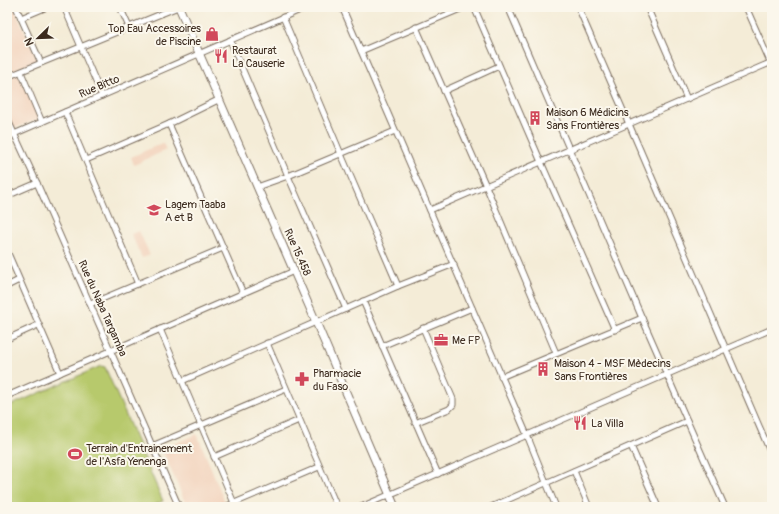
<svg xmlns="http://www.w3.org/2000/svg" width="779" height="514" font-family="Pangolin,sans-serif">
<rect width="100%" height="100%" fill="#fbf7ec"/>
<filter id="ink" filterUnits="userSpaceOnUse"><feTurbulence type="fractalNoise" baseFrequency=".025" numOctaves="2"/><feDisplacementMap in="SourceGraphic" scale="8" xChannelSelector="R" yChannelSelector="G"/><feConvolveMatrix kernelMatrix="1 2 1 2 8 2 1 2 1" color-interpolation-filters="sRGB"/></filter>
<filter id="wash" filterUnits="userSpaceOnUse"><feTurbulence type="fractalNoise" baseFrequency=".012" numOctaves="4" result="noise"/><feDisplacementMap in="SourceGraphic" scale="16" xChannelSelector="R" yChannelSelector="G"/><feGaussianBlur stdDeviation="0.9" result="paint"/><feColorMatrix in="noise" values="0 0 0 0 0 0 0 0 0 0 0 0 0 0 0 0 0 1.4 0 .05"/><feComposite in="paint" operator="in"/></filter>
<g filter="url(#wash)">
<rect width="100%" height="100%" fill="#f4ecd7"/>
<g fill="#f3d4be">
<polygon points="7,7 14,7 38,61 18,69 39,119 7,131"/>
<polygon points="163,143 166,150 134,165 131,157"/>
<polygon points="139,231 150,255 142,258 131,234"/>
<polygon points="197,434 225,502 213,507 187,507 162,449"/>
</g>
<polygon fill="#b7c96c" stroke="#797a45" points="101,366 105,367 163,501 150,507 7,507 7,407"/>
</g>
<g filter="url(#ink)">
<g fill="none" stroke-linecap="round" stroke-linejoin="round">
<defs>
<g id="minor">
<polyline points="16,7 41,63"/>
<polyline points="64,7 102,96"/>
<polyline points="120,7 129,27"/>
<polyline points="342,7 527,435 556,507"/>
<polyline points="474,7 541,162 615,330"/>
<polyline points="508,7 642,318 725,507"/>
<polyline points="578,7 629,124 772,456"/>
<polyline points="647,7 687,99"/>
<polyline points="746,7 772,66"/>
<polyline points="283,17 341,154 398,286"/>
<polyline points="21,18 47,7"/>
<polyline points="416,27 486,186 556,353"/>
<polyline points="230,40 288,176 346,309"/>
<polyline points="361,51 465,7"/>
<polyline points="21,72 42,122"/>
<polyline points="7,77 178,7"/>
<polyline points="444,91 499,66"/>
<polyline points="65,112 138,284"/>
<polyline points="7,118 37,183 179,507"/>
<polyline points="169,124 243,293"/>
<polyline points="7,137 307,7"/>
<polyline points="86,160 169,124 220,99"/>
<polyline points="257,187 288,176 395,131"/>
<polyline points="7,196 37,183"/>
<polyline points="430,210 772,62"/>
<polyline points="7,251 60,373"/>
<polyline points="7,286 19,280"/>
<polyline points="363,301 438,474"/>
<polyline points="90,304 223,248"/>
<polyline points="160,329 234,503"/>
<polyline points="7,339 38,325"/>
<polyline points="267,343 337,507"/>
<polyline points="382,346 472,308"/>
<polyline points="501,377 642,318"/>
<polyline points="182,381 398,286 454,264"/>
<polyline points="7,396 294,271"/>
<polyline points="415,423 449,409 453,405 453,399 423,328"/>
<polyline points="152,446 286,389"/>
<polyline points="631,446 658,507"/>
<polyline points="214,457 299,420"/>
<polyline points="574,471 589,507"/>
<polyline points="225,507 319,467"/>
<polyline points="361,507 772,329"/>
<polyline points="491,507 687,421"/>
</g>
<polyline id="secondary" points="179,7 316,322 395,507"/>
</defs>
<use href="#minor" stroke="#7c6e5f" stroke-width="7"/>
<use href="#secondary" stroke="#7c6e5f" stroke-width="9"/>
<use href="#minor" stroke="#fff" stroke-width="5"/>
<use href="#secondary" stroke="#fff" stroke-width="7"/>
</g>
</g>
<defs>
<symbol id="shop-bare" viewBox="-9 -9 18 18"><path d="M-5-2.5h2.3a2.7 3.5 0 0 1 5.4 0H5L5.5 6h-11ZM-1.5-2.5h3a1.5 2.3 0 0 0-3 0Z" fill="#d1495b" stroke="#fbf7ec" stroke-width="2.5" paint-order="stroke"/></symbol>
<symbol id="restaurant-bare" viewBox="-9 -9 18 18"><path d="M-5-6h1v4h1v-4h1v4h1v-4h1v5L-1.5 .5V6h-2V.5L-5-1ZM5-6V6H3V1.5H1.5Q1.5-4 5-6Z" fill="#d1495b" stroke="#fbf7ec" stroke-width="2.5" paint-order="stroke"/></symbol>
<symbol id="building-bare" viewBox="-9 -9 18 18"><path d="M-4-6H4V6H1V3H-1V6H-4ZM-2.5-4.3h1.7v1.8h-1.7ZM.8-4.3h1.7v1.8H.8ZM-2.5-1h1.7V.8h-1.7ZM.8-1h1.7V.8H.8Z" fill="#d1495b" stroke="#fbf7ec" stroke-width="2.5" paint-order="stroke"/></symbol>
<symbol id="school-bare" viewBox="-9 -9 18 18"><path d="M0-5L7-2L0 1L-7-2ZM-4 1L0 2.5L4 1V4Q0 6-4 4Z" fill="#d1495b" stroke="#fbf7ec" stroke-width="2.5" paint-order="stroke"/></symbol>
<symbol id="office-bare" viewBox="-9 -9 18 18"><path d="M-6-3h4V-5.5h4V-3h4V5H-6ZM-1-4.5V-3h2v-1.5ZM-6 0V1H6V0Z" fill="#d1495b" stroke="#fbf7ec" stroke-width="2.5" paint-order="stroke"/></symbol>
<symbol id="pharmacy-bare" viewBox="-9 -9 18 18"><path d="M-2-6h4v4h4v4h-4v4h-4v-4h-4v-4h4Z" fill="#d1495b" stroke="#fbf7ec" stroke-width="2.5" paint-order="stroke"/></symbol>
<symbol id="stadium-bare" viewBox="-9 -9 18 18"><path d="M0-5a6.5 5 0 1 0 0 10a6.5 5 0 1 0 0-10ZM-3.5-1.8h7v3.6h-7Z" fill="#d1495b" stroke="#fbf7ec" stroke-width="2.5" paint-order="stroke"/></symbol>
</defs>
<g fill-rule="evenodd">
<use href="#shop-bare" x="202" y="24" width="20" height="20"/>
<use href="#restaurant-bare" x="211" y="46" width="20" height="20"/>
<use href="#building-bare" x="525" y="108" width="20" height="20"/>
<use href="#school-bare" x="144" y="200" width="20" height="20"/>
<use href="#office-bare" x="431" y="330" width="20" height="20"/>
<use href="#building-bare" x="533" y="359" width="20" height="20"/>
<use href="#pharmacy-bare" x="292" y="369" width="20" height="20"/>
<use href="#restaurant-bare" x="570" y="413" width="20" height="20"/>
<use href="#stadium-bare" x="65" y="444" width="20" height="20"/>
</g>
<g text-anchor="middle" stroke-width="4" stroke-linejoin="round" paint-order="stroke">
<g font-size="11" fill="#3b2a1e" stroke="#fbf7ec" text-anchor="start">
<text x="201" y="32" text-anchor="end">Top Eau Accessoires<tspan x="201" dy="13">de Piscine</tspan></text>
<text x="232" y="54">Restaurat<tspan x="232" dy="13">La Causerie</tspan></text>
<text x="546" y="116">Maison 6 Médicins<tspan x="546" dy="13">Sans Frontières</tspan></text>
<text x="165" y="208">Lagem Taaba<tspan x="165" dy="13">A et B</tspan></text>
<text x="452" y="344">Me FP</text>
<text x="554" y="367">Maison 4 - MSF Mèdecins<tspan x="554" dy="13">Sans Frontières</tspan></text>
<text x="313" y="377">Pharmacie<tspan x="313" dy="13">du Faso</tspan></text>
<text x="591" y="427">La Villa</text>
<text x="86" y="452">Terrain d'Entrainement<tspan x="86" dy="13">de l'Asfa Yenenga</tspan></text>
</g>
<g font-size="11" fill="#3b2a1e" stroke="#fbf7ec">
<text transform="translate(99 86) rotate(-23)" y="4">Rue Bitto</text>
<text transform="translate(298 252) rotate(66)" y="4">Rue 15.458</text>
<text transform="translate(103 308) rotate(66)" y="4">Rue du Naba Targamba</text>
</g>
</g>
<rect width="779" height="514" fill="none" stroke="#fbf7ec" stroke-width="24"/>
<g transform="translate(38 38) rotate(247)" stroke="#fbf7ec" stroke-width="3" paint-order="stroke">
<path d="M0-3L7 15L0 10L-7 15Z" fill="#3b2a1e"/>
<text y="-6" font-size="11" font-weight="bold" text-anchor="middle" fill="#3b2a1e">N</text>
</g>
</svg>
